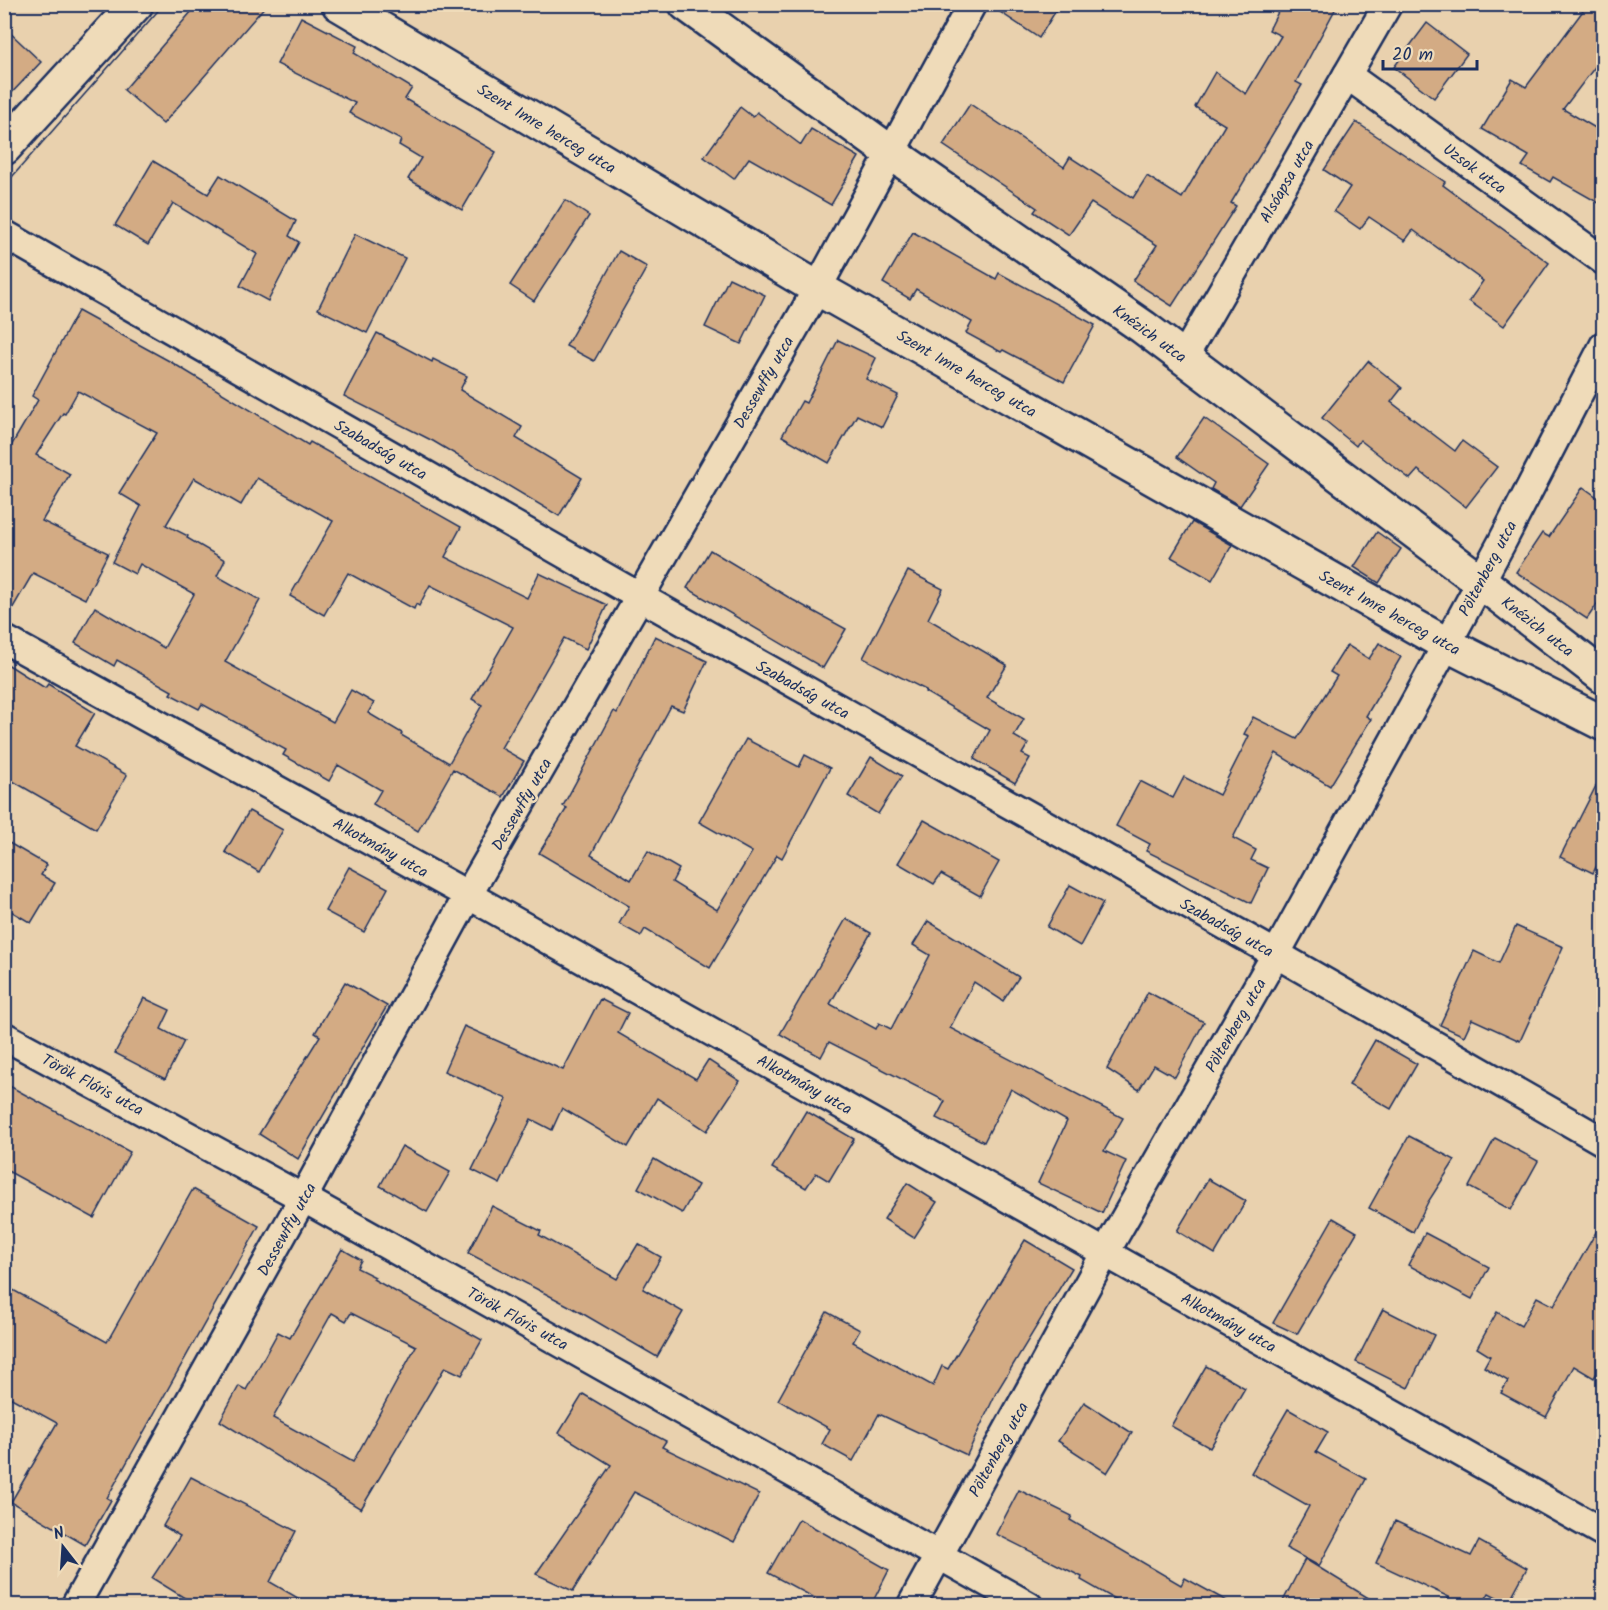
<svg xmlns="http://www.w3.org/2000/svg" width="1608" height="1610" font-family="Kalam,sans-serif">
<rect width="100%" height="100%" fill="#e9d1ae"/>
<filter id="ink" filterUnits="userSpaceOnUse"><feTurbulence type="fractalNoise" baseFrequency=".0167" numOctaves="2"/><feDisplacementMap in="SourceGraphic" scale="12" xChannelSelector="R" yChannelSelector="G"/><feConvolveMatrix kernelMatrix="1 2 1 2 8 2 1 2 1" color-interpolation-filters="sRGB"/></filter>
<g filter="url(#ink)">
<g fill="#d3ab84" stroke="#1b2f5e" stroke-width="1.5" fill-rule="evenodd">
<polygon points="198,4 267,4 163,124 124,90"/>
<polygon points="988,4 1060,4 1039,38"/>
<polygon points="1282,4 1338,4 1296,82 1302,85 1231,203 1236,206 1172,306 1133,281 1157,245 1091,203 1069,235 1034,212 1037,208 943,145 970,104 1064,167 1070,157 1133,198 1147,176 1182,198 1225,125 1195,107 1215,72 1246,94 1281,36 1269,30"/>
<polygon points="1588,4 1604,4 1604,55 1563,109 1604,133 1604,206 1553,177 1550,182 1522,166 1529,156 1482,129 1512,79 1526,87"/>
<polygon points="301,17 357,46 354,53 412,88 405,99 496,152 462,210 408,179 421,158 399,145 401,140 349,113 355,103 277,64"/>
<polygon points="1427,23 1467,54 1434,98 1394,67"/>
<polygon points="4,27 41,62 4,101"/>
<polygon points="740,107 753,117 757,112 801,145 811,129 859,157 831,205 749,158 734,179 704,157"/>
<polygon points="1356,122 1445,182 1443,185 1549,263 1504,326 1469,301 1483,281 1413,230 1405,241 1369,217 1360,229 1334,211 1350,187 1324,170"/>
<polygon points="153,161 208,194 220,175 296,221 289,236 299,242 268,301 240,286 257,254 173,203 148,245 115,225"/>
<polygon points="565,200 589,216 534,301 510,285"/>
<polygon points="913,232 996,279 999,273 1095,325 1064,382 1003,350 1001,352 966,333 972,322 916,289 910,299 883,283"/>
<polygon points="355,234 405,258 367,333 318,309"/>
<polygon points="619,251 647,267 594,361 566,346"/>
<polygon points="729,278 765,295 741,344 705,327"/>
<path d="M 78,311 L 171,362 L 308,445 L 310,442 L 461,527 L 445,557 L 527,598 L 539,573 L 607,605 L 586,649 L 564,638 L 501,748 L 524,761 L 503,797 L 453,769 L 418,831 L 373,804 L 381,790 L 338,765 L 329,781 L 283,755 L 286,750 L 202,704 L 199,709 L 170,694 L 172,691 L 117,660 L 114,666 L 75,643 L 95,607 L 164,648 L 194,594 L 140,564 L 135,574 L 112,562 L 141,506 L 119,493 L 157,433 L 78,391 L 65,414 L 63,413 L 36,455 L 70,474 L 42,521 L 108,553 L 85,599 L 33,573 L 4,623 L 4,458 L 38,400 L 32,396 ZM 194,478 L 241,505 L 257,478 L 333,521 L 290,596 L 324,615 L 348,573 L 414,609 L 416,604 L 419,606 L 430,585 L 513,627 L 472,699 L 482,705 L 449,763 L 401,735 L 402,733 L 368,713 L 374,703 L 351,690 L 333,722 L 225,662 L 260,600 L 217,576 L 225,560 L 187,538 L 188,536 L 166,525 Z"/>
<polygon points="377,333 432,362 433,359 467,376 460,390 522,427 516,438 582,478 559,516 433,441 344,396"/>
<polygon points="838,340 876,358 866,379 898,395 882,427 857,415 829,463 782,436 802,401 806,403"/>
<polygon points="1368,361 1402,388 1391,402 1455,451 1462,441 1497,467 1466,507 1418,470 1410,479 1360,440 1356,446 1322,418"/>
<polygon points="1204,418 1269,464 1240,506 1211,489 1214,483 1177,457"/>
<polygon points="1583,487 1604,502 1604,594 1587,619 1516,572 1542,533 1549,537"/>
<polygon points="1192,522 1232,545 1212,580 1171,557"/>
<polygon points="1377,532 1401,549 1379,583 1354,567"/>
<polygon points="710,550 793,600 846,629 823,668 687,588"/>
<polygon points="908,571 943,589 928,619 1007,665 987,698 1024,719 1014,736 1028,744 1022,754 1030,758 1015,783 974,759 990,730 925,692 926,690 863,658"/>
<polygon points="655,636 707,661 683,711 671,706 591,855 631,880 648,851 679,869 672,882 717,910 752,852 699,822 746,739 799,767 805,755 830,768 782,858 777,855 710,968 645,929 641,936 619,924 629,906 539,853 567,808 563,806 614,711 617,713"/>
<polygon points="1379,643 1401,657 1366,716 1371,719 1330,786 1276,753 1233,838 1256,850 1251,860 1268,868 1251,903 1146,851 1150,844 1116,826 1140,781 1173,798 1184,777 1219,795 1249,736 1244,734 1253,717 1297,739 1337,676 1330,672 1347,645 1369,659"/>
<polygon points="4,662 45,688 48,684 95,713 75,746 127,775 96,829 4,776"/>
<polygon points="871,757 902,776 878,814 848,796"/>
<polygon points="1604,770 1604,851 1593,873 1560,857"/>
<polygon points="249,811 283,830 259,872 225,852"/>
<polygon points="924,820 999,862 980,896 941,874 934,884 898,863"/>
<polygon points="4,840 47,865 41,875 55,883 31,923 4,907"/>
<polygon points="349,867 388,888 364,932 325,911"/>
<polygon points="1070,885 1103,903 1080,946 1047,927"/>
<polygon points="846,919 871,933 830,1004 876,1029 879,1023 891,1029 930,955 913,945 928,921 1019,977 1003,1001 974,982 950,1028 1123,1118 1104,1151 1126,1161 1102,1213 1038,1183 1067,1121 1011,1089 984,1142 936,1118 945,1101 829,1042 821,1057 780,1034"/>
<polygon points="1516,926 1563,947 1520,1041 1472,1019 1464,1036 1440,1025 1474,951 1499,963"/>
<polygon points="345,982 387,1006 298,1159 259,1134 320,1036 315,1033"/>
<polygon points="1148,992 1204,1022 1175,1077 1154,1065 1139,1090 1107,1069"/>
<polygon points="144,998 170,1010 161,1029 184,1041 165,1079 115,1053"/>
<polygon points="600,999 628,1013 618,1033 696,1079 708,1060 740,1081 707,1131 657,1098 628,1147 562,1108 552,1130 531,1119 500,1184 472,1170 507,1099 444,1071 464,1026 563,1070"/>
<polygon points="1375,1040 1417,1064 1391,1109 1349,1085"/>
<polygon points="4,1083 130,1152 94,1218 4,1169"/>
<polygon points="806,1111 854,1139 829,1181 816,1173 806,1188 772,1168"/>
<polygon points="1409,1136 1455,1160 1428,1202 1413,1232 1369,1208"/>
<polygon points="1495,1138 1538,1161 1511,1210 1469,1187"/>
<polygon points="402,1146 450,1172 427,1212 380,1186"/>
<polygon points="654,1159 698,1185 682,1213 638,1188"/>
<polygon points="1208,1179 1246,1201 1215,1254 1177,1231"/>
<polygon points="907,1183 937,1202 914,1238 884,1219"/>
<polygon points="193,1189 259,1226 107,1498 111,1500 85,1545 11,1502 57,1423 4,1394 4,1285 107,1342"/>
<polygon points="492,1206 541,1231 539,1235 617,1279 638,1244 661,1257 643,1289 683,1312 657,1357 573,1308 468,1253"/>
<polygon points="1333,1218 1357,1232 1297,1334 1273,1323"/>
<polygon points="1604,1218 1604,1361 1594,1378 1574,1366 1546,1417 1501,1393 1508,1381 1484,1367 1490,1356 1477,1348 1497,1312 1521,1326 1537,1297 1554,1306"/>
<polygon points="1425,1233 1489,1267 1472,1299 1408,1265"/>
<polygon points="1025,1240 1072,1268 996,1393 967,1455 879,1414 853,1461 822,1444 830,1429 778,1400 827,1312 860,1330 853,1342 933,1386 942,1366 948,1369"/>
<path d="M 342,1249 L 361,1260 L 357,1268 L 375,1277 L 373,1279 L 482,1340 L 462,1375 L 445,1367 L 361,1509 L 220,1421 L 239,1386 L 246,1390 L 278,1332 L 290,1338 ZM 332,1313 L 346,1321 L 351,1313 L 416,1346 L 353,1462 L 273,1418 Z"/>
<polygon points="1383,1309 1434,1335 1408,1388 1356,1362"/>
<polygon points="1206,1366 1245,1388 1210,1448 1171,1426"/>
<polygon points="583,1394 635,1425 666,1441 662,1447 759,1494 734,1542 634,1492 573,1591 536,1574 611,1465 559,1433"/>
<polygon points="1084,1402 1132,1433 1107,1473 1058,1441"/>
<polygon points="1288,1409 1328,1432 1316,1452 1366,1479 1319,1566 1286,1548 1309,1506 1251,1473"/>
<polygon points="191,1477 296,1531 270,1582 310,1605 196,1605 152,1578 180,1536 163,1526"/>
<polygon points="1019,1490 1072,1516 1070,1520 1181,1585 1185,1578 1234,1605 1125,1605 1081,1580 1082,1577 996,1534"/>
<polygon points="799,1519 889,1570 871,1605 811,1605 815,1598 768,1573"/>
<polygon points="1395,1521 1471,1556 1479,1541 1527,1568 1508,1603 1489,1593 1482,1605 1444,1605 1449,1597 1376,1563"/>
<polygon points="1305,1559 1380,1605 1281,1605"/>
</g>
<g fill="none" stroke-linecap="round" stroke-linejoin="round">
<defs>
<g id="street">
<polyline points="1347,75 1604,261"/>
<polyline points="4,234 640,597 1276,954 1604,1142"/>
<polyline points="1184,357 1388,4"/>
<polyline points="4,639 468,895 1604,1533"/>
<polyline points="4,1036 303,1198 1029,1606"/>
<polyline points="75,1606 303,1198 468,895 812,298 972,4"/>
<polyline points="911,1606 1105,1253 1276,954 1442,653 1501,544 1604,345"/>
</g>
<g id="secondary">
<polyline points="339,4 817,288 1446,644 1604,724"/>
<polyline points="686,4 890,152 1143,327 1480,581 1604,677"/>
<polyline points="4,148 136,4"/>
</g>
</defs>
<use href="#street" stroke="#1b2f5e" stroke-width="32"/>
<use href="#secondary" stroke="#1b2f5e" stroke-width="38"/>
<use href="#street" stroke="#efdbb9" stroke-width="27"/>
<use href="#secondary" stroke="#efdbb9" stroke-width="33"/>
<polyline stroke="#1b2f5e" stroke-width="1.5" points="4,186 164,4"/>
</g>
</g>
<g text-anchor="middle" stroke-width="5" stroke-linejoin="round" paint-order="stroke">
<g font-size="16" fill="#1b2f5e" stroke="#efdbb9">
<text transform="translate(547 128) rotate(31)" y="6">Szent Imre herceg utca</text>
<text transform="translate(1475 168) rotate(36)" y="6">Uzsok utca</text>
<text transform="translate(1286 181) rotate(-60)" y="6">Alsóapsa utca</text>
<text transform="translate(1150 333) rotate(36)" y="6">Knézich utca</text>
<text transform="translate(967 373) rotate(30)" y="6">Szent Imre herceg utca</text>
<text transform="translate(763 382) rotate(-60)" y="6">Dessewffy utca</text>
<text transform="translate(381 449) rotate(30)" y="6">Szabadság utca</text>
<text transform="translate(1487 568) rotate(-62)" y="6">Pöltenberg utca</text>
<text transform="translate(1390 612) rotate(29)" y="6">Szent Imre herceg utca</text>
<text transform="translate(1538 626) rotate(38)" y="6">Knézich utca</text>
<text transform="translate(803 689) rotate(29)" y="6">Szabadság utca</text>
<text transform="translate(521 804) rotate(-60)" y="6">Dessewffy utca</text>
<text transform="translate(381 847) rotate(29)" y="6">Alkotmány utca</text>
<text transform="translate(1227 927) rotate(29)" y="6">Szabadság utca</text>
<text transform="translate(1235 1025) rotate(-60)" y="6">Pöltenberg utca</text>
<text transform="translate(93 1084) rotate(28)" y="6">Török Flóris utca</text>
<text transform="translate(805 1084) rotate(29)" y="6">Alkotmány utca</text>
<text transform="translate(286 1229) rotate(-61)" y="6">Dessewffy utca</text>
<text transform="translate(518 1318) rotate(29)" y="6">Török Flóris utca</text>
<text transform="translate(1229 1322) rotate(29)" y="6">Alkotmány utca</text>
<text transform="translate(998 1449) rotate(-61)" y="6">Pöltenberg utca</text>
</g>
</g>
<rect width="1608" height="1610" fill="none" stroke="#efdbb9" stroke-width="24"/>
<rect x="12" y="12" width="1584" height="1586" fill="none" stroke="#1b2f5e" stroke-width="2" filter="url(#ink)"/>
<g transform="translate(63 1547) rotate(343)" stroke="#efdbb9" stroke-width="4.5" paint-order="stroke">
<path d="M0-4.5L10 22L0 15L-10 22Z" fill="#1b2f5e"/>
<text y="-9" font-size="16" font-weight="bold" text-anchor="middle" fill="#1b2f5e">N</text>
</g>
<path d="M1383 60v9h94v-9" fill="none" stroke="#1b2f5e" stroke-width="3"/>
<text x="1392" y="60" font-size="18" fill="#1b2f5e" stroke="#efdbb9" stroke-width="4.5" paint-order="stroke">20 m</text>
</svg>
